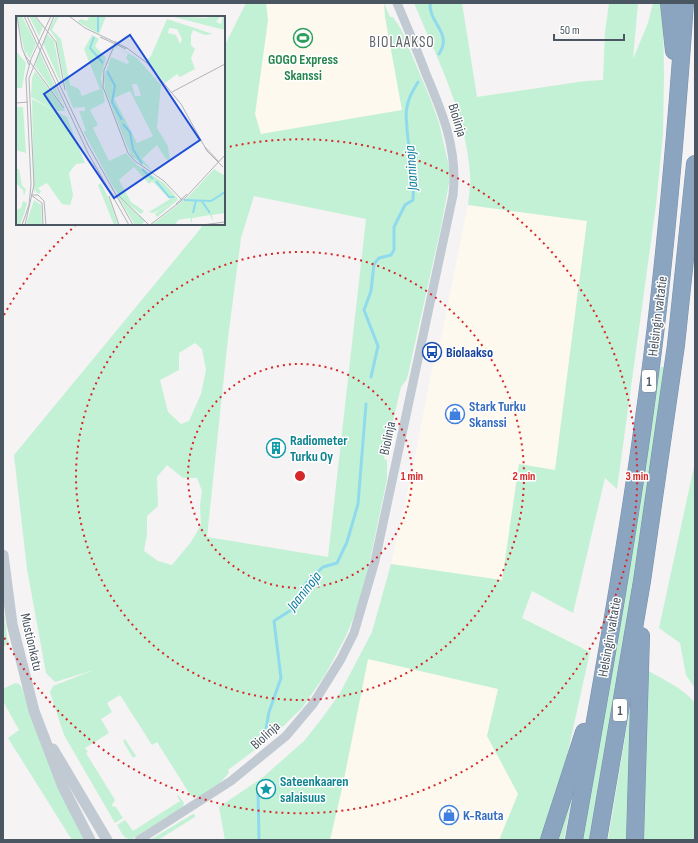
<svg xmlns="http://www.w3.org/2000/svg" width="698" height="843" font-family="'Sofia Sans Condensed',sans-serif">
<rect width="100%" height="100%" fill="#f5f3f3"/>
<g fill="#fdf9ef">
<polygon points="266,3 383,3 402,110 261,134 255,114 268,21"/>
<polygon points="468,205 587,221 555,470 519,465 502,580 391,564 415,457 433,363 441,337"/>
<polygon points="368,659 499,689 487,736 519,794 499,840 330,840 343,784"/>
</g>
<g fill="#c3f1d5" fill-rule="evenodd">
<path d="M 246,3 L 266,3 L 268,20 L 255,114 L 261,134 L 402,110 L 385,17 L 384,3 L 390,17 L 393,17 L 401,29 L 430,98 L 439,123 L 450,171 L 449,183 L 441,227 L 407,379 L 401,387 L 384,459 L 387,460 L 387,479 L 366,579 L 356,611 L 346,636 L 325,675 L 302,708 L 272,737 L 228,770 L 229,773 L 219,784 L 198,797 L 191,796 L 157,742 L 152,745 L 120,695 L 107,703 L 112,712 L 101,719 L 109,733 L 85,748 L 88,752 L 86,753 L 115,800 L 112,805 L 113,807 L 115,806 L 123,818 L 115,823 L 64,735 L 50,692 L 53,686 L 94,670 L 55,682 L 46,673 L 27,569 L 14,455 L 201,228 L 201,224 L 224,224 L 224,47 ZM 254,196 L 366,219 L 328,557 L 207,537 L 228,338 L 241,238 ZM 195,343 L 202,349 L 206,370 L 201,394 L 189,421 L 181,424 L 168,412 L 160,380 L 179,370 L 179,353 ZM 167,465 L 183,478 L 197,478 L 202,491 L 200,505 L 201,525 L 191,542 L 172,565 L 158,561 L 144,551 L 147,534 L 147,516 L 158,506 L 157,477 Z"/>
<path d="M 414,3 L 462,3 L 477,97 L 585,81 L 603,80 L 605,32 L 609,3 L 638,3 L 633,59 L 648,23 L 653,3 L 663,3 L 664,76 L 663,134 L 656,205 L 617,489 L 605,478 L 573,613 L 532,591 L 522,618 L 590,652 L 567,756 L 541,840 L 499,840 L 518,794 L 487,736 L 498,689 L 368,659 L 343,784 L 330,840 L 225,840 L 219,807 L 262,778 L 278,764 L 304,741 L 323,717 L 340,693 L 372,632 L 391,564 L 502,580 L 519,464 L 555,470 L 587,221 L 468,205 C 469,195 471,184 470,174 C 466,114 437,58 414,3 Z"/>
<path d="M 660,367 L 664,367 C 647,526 616,683 589,840 L 582,840 Z"/>
<polygon points="695,462 695,688 686,675 680,643 659,628"/>
<polygon points="3,602 8,645 3,646"/>
<path d="M 647,670 C 664,680 683,688 695,703 L 695,840 L 643,840 Z"/>
<polygon points="15,683 19,684 22,688 34,726 87,840 72,840 8,738 19,730 3,701 3,689"/>
<polygon points="632,695 632,840 608,840"/>
<polygon points="125,739 136,756 133,758 123,741"/>
<path d="M 178,795 L 184,803 L 183,807 L 132,839 C 123,840 121,831 117,825 L 125,820 L 133,831 L 180,801 L 177,796 Z"/>
<polygon points="567,801 571,803 564,840 553,840"/>
<polygon points="193,814 195,815 195,817 158,840 150,840"/>
</g>
<g fill="none" stroke-linecap="round" stroke-linejoin="round">
<g stroke="#90daee" stroke-width="3">
<path d="M 430,3 C 429,24 453,33 439,54"/>
<path d="M 371,377 L 378,346 L 364,310 L 371,291 L 374,264 L 379,258 L 391,255 L 394,250 L 394,227 L 405,205 L 413,200 C 415,176 409,153 407,129 C 407,122 405,114 407,107 C 408,98 413,90 418,82"/>
<polyline points="265,734 269,712 281,678 274,621 291,610 307,582 323,567 337,563 347,542 358,504 366,404"/>
<polyline points="258,791 259,840"/>
</g>
<defs>
<g id="motorway">
<polyline points="669,3 674,51"/>
<polyline points="549,840 584,732"/>
<path d="M 574,840 C 600,692 627,545 647,396 C 665,266 676,134 685,3"/>
<polyline points="598,840 642,581 676,345 695,164"/>
<polyline points="635,840 641,636"/>
</g>
</defs>
<use href="#motorway" stroke="#7690ad" stroke-width="18"/>
<path stroke="#c1cad2" stroke-width="9" d="M 139,840 L 231,781 L 286,736 L 313,704 L 341,659 L 354,633 L 375,561 L 453,195 C 458,150 443,114 426,74 C 417,50 407,27 397,3"/>
<g stroke="#c1cad2" stroke-width="11">
<polyline points="3,555 12,624 34,711 63,787 90,840"/>
<polyline points="53,749 107,840"/>
</g>
<use href="#motorway" stroke="#8ba5c1" stroke-width="17"/>
</g>
<g fill="none" stroke="#d62828" stroke-width="2" stroke-dasharray="2 4">
<circle cx="300" cy="476" r="112"/>
<circle cx="300" cy="476" r="224"/>
<path d="M4 315A337 337 0 0 1 75 226M224 148A337 337 0 1 1 4 637"/>
</g>
<defs>
<symbol id="stadium-ring" viewBox="-11 -11 22 22"><circle r="9.5" fill="#fff" stroke="#2e9e5b" stroke-width="1.5"/><path d="M0-5a6.5 5 0 1 0 0 10a6.5 5 0 1 0 0-10ZM-3.5-1.8h7v3.6h-7Z" fill="#2e9e5b"/></symbol>
<symbol id="bus-ring" viewBox="-11 -11 22 22"><circle r="9.5" fill="#fff" stroke="#1a4fb4" stroke-width="1.5"/><path d="M-5-6H5V4H4V6H2V4H-2V6H-4V4H-5ZM-3.5-4V0h7V-4ZM-3.5 1.2v1.5H-2V1.2ZM2 1.2v1.5H3.5V1.2Z" fill="#1a4fb4"/></symbol>
<symbol id="shop-ring" viewBox="-11 -11 22 22"><circle r="9.5" fill="#fff" stroke="#3f7fe0" stroke-width="1.5"/><path d="M-5-2.5h2.3a2.7 3.5 0 0 1 5.4 0H5L5.5 6h-11ZM-1.5-2.5h3a1.5 2.3 0 0 0-3 0Z" fill="#3f7fe0"/></symbol>
<symbol id="building-ring" viewBox="-11 -11 22 22"><circle r="9.5" fill="#fff" stroke="#0f9aa8" stroke-width="1.5"/><path d="M-4-6H4V6H1V3H-1V6H-4ZM-2.5-4.3h1.7v1.8h-1.7ZM.8-4.3h1.7v1.8H.8ZM-2.5-1h1.7V.8h-1.7ZM.8-1h1.7V.8H.8Z" fill="#0f9aa8"/></symbol>
<symbol id="sight-ring" viewBox="-11 -11 22 22"><circle r="9.5" fill="#fff" stroke="#0f9aa8" stroke-width="1.5"/><path d="M0-6L1.8-2.2L6-1.7L2.9 1.2L3.7 5.4L0 3.3L-3.7 5.4L-2.9 1.2L-6-1.7L-1.8-2.2Z" fill="#0f9aa8"/></symbol>
</defs>
<g fill-rule="evenodd">
<use href="#stadium-ring" x="292" y="27" width="22" height="22"/>
<use href="#bus-ring" x="421" y="341" width="22" height="22"/>
<use href="#shop-ring" x="444" y="403" width="22" height="22"/>
<use href="#building-ring" x="265" y="437" width="22" height="22"/>
<use href="#sight-ring" x="255" y="778" width="22" height="22"/>
<use href="#shop-ring" x="438" y="804" width="22" height="22"/>
</g>
<g text-anchor="middle" stroke-width="3" stroke-linejoin="round" paint-order="stroke">
<g fill="#fff" stroke="#808990" stroke-width="1">
<rect x="642" y="370" width="14" height="22" rx="3"/>
<rect x="613" y="699" width="14" height="22" rx="3"/>
</g>
<g font-size="13" font-weight="bold" fill="#4a5661">
<text x="649" y="386">1</text>
<text x="620" y="715">1</text>
</g>
<g font-size="14" font-weight="bold" fill="#27864d" stroke="#fff">
<text x="303" y="64">GOGO Express<tspan x="303" dy="16">Skanssi</tspan></text>
</g>
<g font-size="14" fill="#4a5661" stroke="#fff">
<text transform="translate(458 120) rotate(73)" y="5">Biolinja</text>
<text transform="translate(657 316) rotate(-83)" y="5">Helsingin valtatie</text>
<text transform="translate(387 438) rotate(-78)" y="5">Biolinja</text>
<text transform="translate(609 637) rotate(-80)" y="5">Helsingin valtatie</text>
<text transform="translate(32 642) rotate(77)" y="5">Mustionkatu</text>
<text transform="translate(265 735) rotate(-42)" y="5">Biolinja</text>
</g>
<g font-size="14" font-weight="bold" fill="#164399" stroke="#fff" text-anchor="start">
<text x="446" y="357">Biolaakso</text>
</g>
<g font-size="14" font-weight="bold" fill="#366cbe" stroke="#fff" text-anchor="start">
<text x="469" y="411">Stark Turku<tspan x="469" dy="16">Skanssi</tspan></text>
<text x="463" y="820">K-Rauta</text>
</g>
<g font-size="14" font-weight="bold" fill="#0d838f" stroke="#fff" text-anchor="start">
<text x="290" y="445">Radiometer<tspan x="290" dy="16">Turku Oy</tspan></text>
<text x="280" y="786">Sateenkaaren<tspan x="280" dy="16">salaisuus</tspan></text>
</g>
<g font-size="15" letter-spacing="1" fill="#5f6368" stroke="#fff">
<text x="402" y="47">BIOLAAKSO</text>
</g>
<g font-size="15" font-style="italic" fill="#0c7c9b" stroke="#fff">
<text transform="translate(411 168) rotate(-94)" y="5">Jaaninoja</text>
<text transform="translate(304 591) rotate(-51)" y="5">Jaaninoja</text>
</g>
</g>
<g transform="translate(16 16)">
<rect width="209" height="209" fill="#f5f3f3"/>
<path d="M 1,0 L 6,0 L 20,28 L 14,42 L 11,39 L 12,36 L 9,38 ZM 13,0 L 18,0 L 27,11 L 23,20 ZM 40,0 L 43,0 L 36,14 L 45,23 L 54,69 L 63,73 L 66,80 L 84,73 L 68,33 L 76,19 L 83,23 L 79,30 L 90,42 L 85,62 L 89,86 L 74,94 L 82,109 L 77,112 L 93,145 L 110,137 L 121,149 L 148,167 L 162,183 L 160,185 L 137,197 L 133,196 L 154,183 L 136,165 L 133,168 L 118,151 L 103,164 L 115,186 L 128,195 L 125,198 L 105,182 L 96,169 L 67,115 L 70,115 L 63,95 L 69,95 L 69,91 L 57,92 L 51,77 L 40,23 L 33,13 ZM 78,0 L 90,0 L 83,18 L 62,6 L 64,3 L 71,5 L 73,1 ZM 154,0 L 191,2 L 192,0 L 204,0 L 200,6 L 205,8 L 207,0 L 209,0 L 209,14 ZM 151,3 L 197,18 L 189,19 L 177,14 L 175,19 L 175,29 L 179,33 L 175,42 L 179,53 L 164,61 L 161,58 L 149,67 L 130,45 L 135,40 ZM 153,12 L 161,13 L 166,23 L 164,28 L 160,19 L 152,17 ZM 31,18 L 38,25 L 47,72 L 27,27 ZM 99,30 L 121,42 L 145,69 L 141,112 L 152,130 L 154,145 L 150,143 L 141,129 L 126,143 L 137,155 L 115,140 L 89,74 L 88,61 L 95,41 L 111,48 L 113,46 L 110,42 L 112,38 L 104,33 L 99,32 L 95,40 ZM 116,68 L 121,68 L 125,80 L 119,80 ZM 114,75 L 137,120 L 121,127 L 98,82 ZM 0,35 L 10,47 L 6,72 L 0,72 ZM 23,35 L 48,90 L 19,50 ZM 19,55 L 47,91 L 49,95 L 39,95 L 15,81 L 16,62 ZM 16,83 L 51,101 L 69,147 L 60,148 L 53,157 L 57,179 L 54,189 L 46,188 L 31,167 L 22,172 L 25,175 L 23,178 L 20,176 L 20,170 L 19,177 L 18,175 ZM 0,91 L 7,91 L 10,137 L 0,134 ZM 0,153 L 3,153 L 6,170 L 10,173 L 8,180 L 7,174 L 0,167 ZM 198,153 L 209,160 L 209,197 L 196,199 L 197,206 L 194,199 L 176,202 L 176,208 L 174,202 L 162,204 L 159,209 L 136,209 L 173,180 ZM 85,167 L 94,185 L 102,209 L 98,209 L 82,169 ZM 100,178 L 129,205 L 126,208 L 119,209 ZM 18,184 L 25,189 L 26,209 L 10,209 ZM 162,184 L 141,201 L 139,198 L 142,195 ZM 7,185 L 11,187 L 9,195 L 4,209 L 0,209 L 0,194 L 5,192 Z" fill="#c3f1d5" fill-rule="evenodd"/>
<path fill="none" stroke="#90daee" stroke-width="2" d="M 82,16 L 82,0M 78,21 L 74,32 L 87,47M 91,55 L 99,70 L 96,86 L 106,104M 107,108 L 114,116 L 117,133 L 126,148M 126,153 L 137,163M 140,165 L 153,181 L 158,181M 168,184 L 195,185 L 209,176M 185,184 L 194,197M 177,197 L 180,184"/>
<path fill="none" stroke="#b1b4b9" stroke-width="1" d="M 1,0 L 6,32 L 13,49M 8,0 L 72,137 L 113,209M 11,0 L 72,129 L 117,209M 19,0 L 40,26 L 49,74M 53,0 L 69,12 L 111,32 L 131,47 L 165,88 L 191,135 L 207,151M 84,21 L 110,33M 100,25 L 88,54 L 87,71 L 112,137 L 119,145 L 148,165 L 166,184M 8,38 L 48,92M 156,76 L 209,48M 0,87 L 12,86M 189,131 L 203,146M 15,179 L 22,179 L 28,185 L 30,209M 15,179 L 26,187 L 27,209M 102,179 L 132,208M 93,180 L 103,209M 160,188 L 171,178M 6,209 L 13,189 L 15,168 L 10,62 L 15,43 L 35,0M 9,209 L 18,169 L 13,62 L 38,0M 134,209 L 169,182 L 209,139M 186,209 L 209,206"/>
<path fill="#1d4ed8" fill-opacity="0.15" stroke="#1d4ed8" stroke-width="2" d="M 114,19 L 184,124 L 98,182 L 28,78 Z"/>
<rect width="209" height="209" fill="none" stroke="#4a5661" stroke-width="2"/>
</g>
<circle cx="300" cy="476" r="6" fill="#d62828" stroke="#fff" stroke-width="2"/>
<g font-size="12" text-anchor="middle" font-weight="bold" fill="#d62828" stroke="#fff" stroke-width="3" stroke-linejoin="round" paint-order="stroke">
<text x="412" y="480">1 min</text>
<text x="524" y="480">2 min</text>
<text x="637" y="480">3 min</text>
</g>
<rect width="698" height="843" fill="none" stroke="#4a5661" stroke-width="8"/>
<path d="M554 34v6h70v-6" fill="none" stroke="#4a5661" stroke-width="2"/>
<text x="560" y="34" font-size="12" fill="#4a5661" stroke="#ffffff" stroke-width="3" paint-order="stroke">50 m</text>
</svg>
